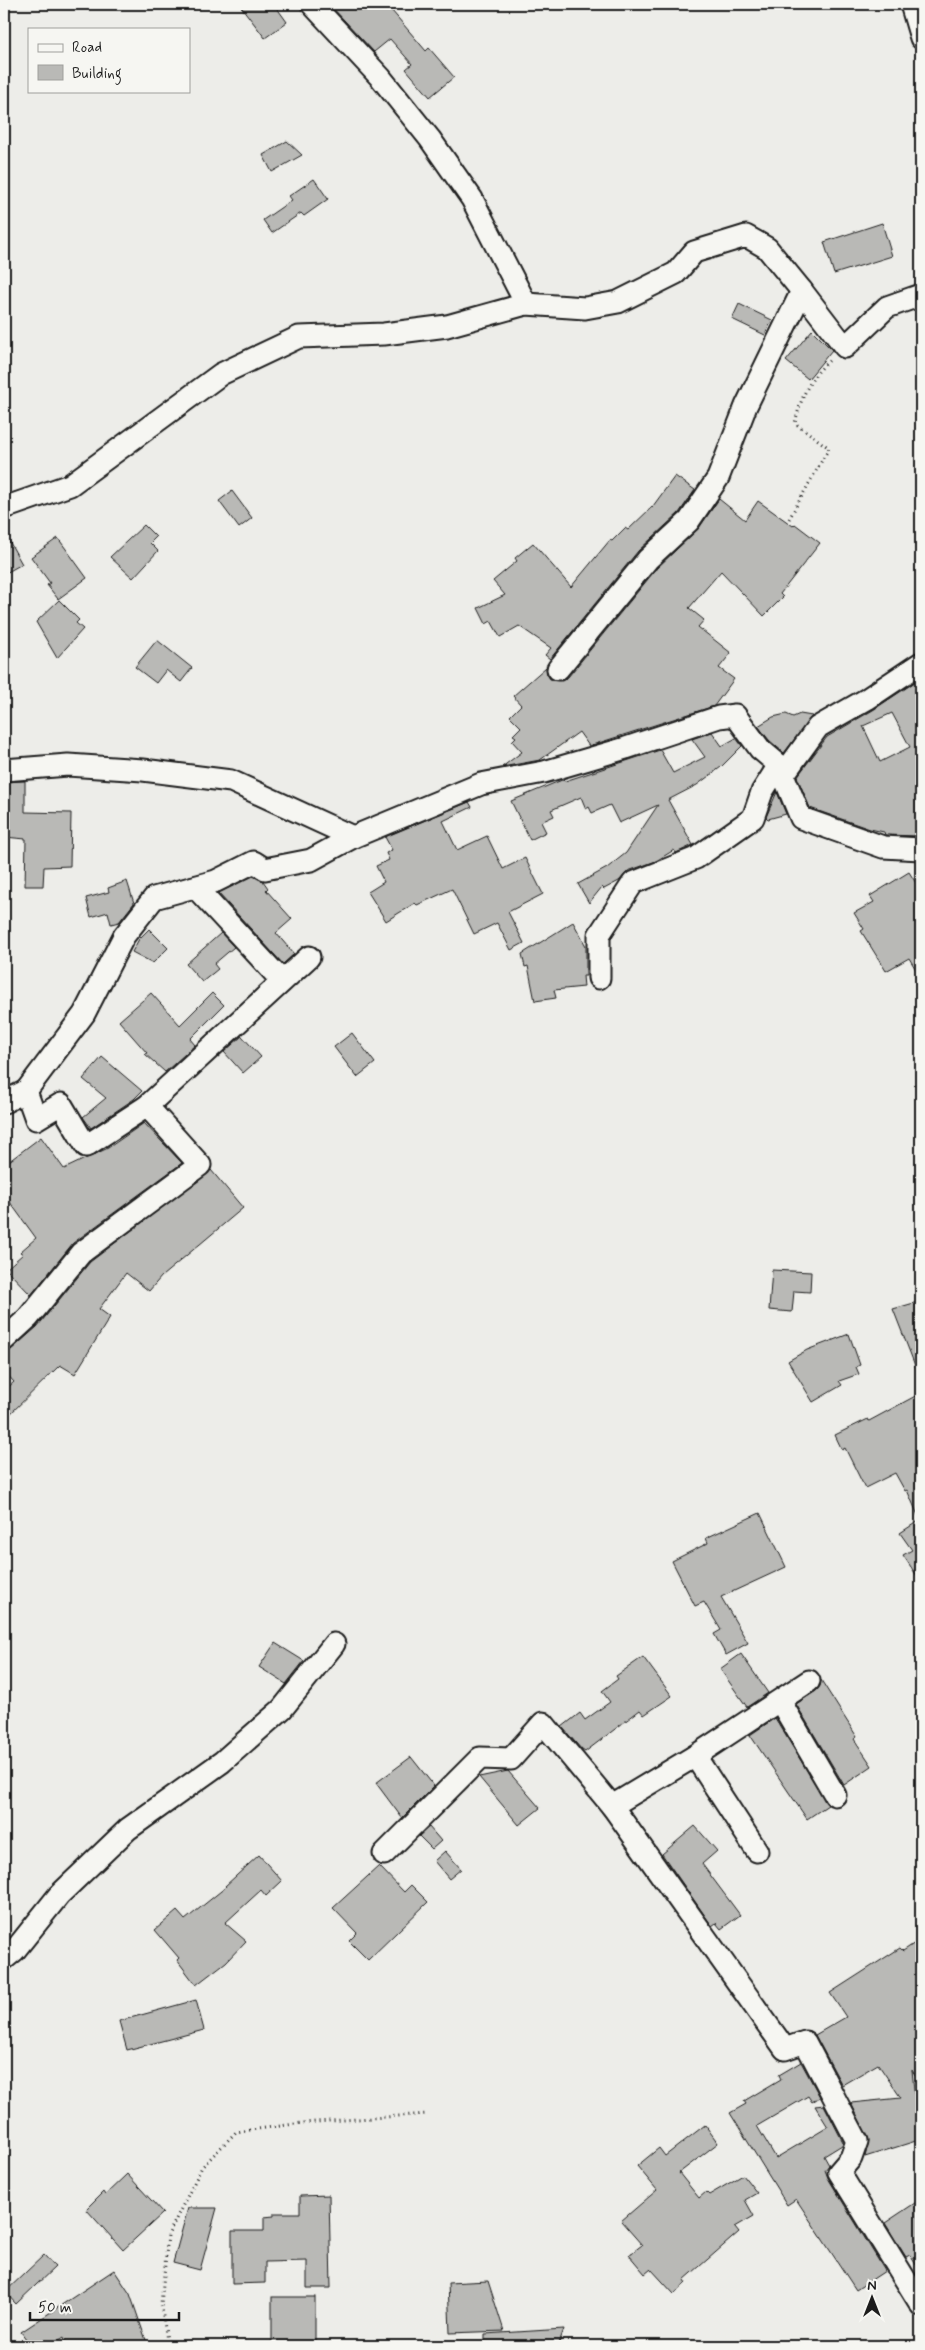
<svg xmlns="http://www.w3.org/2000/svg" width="925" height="2350" font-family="Mynerve,sans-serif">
<rect width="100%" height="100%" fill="#edede9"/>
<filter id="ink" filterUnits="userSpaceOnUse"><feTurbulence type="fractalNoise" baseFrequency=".02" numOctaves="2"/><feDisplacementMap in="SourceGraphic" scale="10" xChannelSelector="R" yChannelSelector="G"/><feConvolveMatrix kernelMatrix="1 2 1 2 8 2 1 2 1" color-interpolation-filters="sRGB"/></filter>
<g filter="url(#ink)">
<g fill="#b9b9b6" stroke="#1c1c1c" fill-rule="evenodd">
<polygon points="239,4 274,4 287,22 265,38"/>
<polygon points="329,4 386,4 426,51 429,48 454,77 430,97 406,69 412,64 390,39 374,52"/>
<polygon points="287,141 302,155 272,172 263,155"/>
<polygon points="314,179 328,199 304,216 301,213 272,233 263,220 292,200 289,196"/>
<polygon points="882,223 892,256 834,274 824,242"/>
<polygon points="739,304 772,320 765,335 732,319"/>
<polygon points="812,330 832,350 808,379 786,361"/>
<polygon points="675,476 695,490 679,513 638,551 550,659 545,655 551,648 519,626 500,637 491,621 486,624 478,608 505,595 493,581 517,561 515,558 533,543 571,587 610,540 612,541 625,528 628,530 653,506"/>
<polygon points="232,491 252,518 239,528 219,501"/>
<polygon points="719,499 745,520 758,501 793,526 795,524 820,543 780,594 783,597 764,616 721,571 689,608 704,620 698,627 731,653 719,668 734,679 714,706 589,746 579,732 540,760 502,767 522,752 512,741 516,737 513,735 521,727 510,716 521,705 513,696 546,667 547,674 550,679 562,681 568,677 657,568 699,528"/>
<polygon points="144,525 156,537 150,543 158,551 133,578 110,557"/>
<polygon points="4,532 22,564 4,574"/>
<polygon points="58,538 87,578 58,599 47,585 50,583 31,557"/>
<polygon points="59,600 79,620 76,623 83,629 57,658 36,622"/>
<polygon points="157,640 192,668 181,682 166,670 156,683 135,667"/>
<path d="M 921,678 L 921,836 L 885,835 L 884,832 L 870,829 L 810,808 L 797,777 L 827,737 L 873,710 ZM 892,713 L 910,747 L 880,762 L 863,726 Z"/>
<polygon points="786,714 793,717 800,714 812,716 784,753 769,740 758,726 773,717"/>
<polygon points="712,732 722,746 736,738 742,746 721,767 697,785 668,800 693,845 676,853 674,850 656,861 628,871 619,881 604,889 602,887 589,903 578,884 607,868 626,853 658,805 619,823 610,805 592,813 589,807 586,809 581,797 551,810 554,816 541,822 546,832 530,840 511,801 562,780 565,781 660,750 673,773 705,757 692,739"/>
<polygon points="25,781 25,812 71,813 70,866 44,867 43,886 25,886 26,839 4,837 4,782"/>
<polygon points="777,792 786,814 768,819 766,817"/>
<polygon points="469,802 472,807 443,821 457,850 487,836 503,869 525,858 543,894 508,912 524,943 511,950 497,923 474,934 452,889 417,905 415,903 386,921 368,892 384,882 376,866 389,860 386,853 392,850 385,837"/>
<polygon points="909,872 921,891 921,978 909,958 886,971 861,931 864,929 854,913 874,902 870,896"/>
<polygon points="253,876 263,881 268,888 266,890 292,919 276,933 294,954 283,964 218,893"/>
<polygon points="127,881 134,903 119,922 111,924 108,912 91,917 86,898 109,892 108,888"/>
<polygon points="573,922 586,946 586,976 583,976 584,987 554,990 556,998 535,1001 528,966 525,967 522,954"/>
<polygon points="149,929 168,948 153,963 132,952 139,939"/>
<polygon points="221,933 234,947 214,964 218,969 202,982 186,964"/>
<polygon points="151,993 180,1025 212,993 224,1005 190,1039 195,1045 165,1072 145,1054 147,1053 119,1021"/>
<polygon points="352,1033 375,1063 357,1077 334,1047"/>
<polygon points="242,1036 261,1057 243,1073 224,1052"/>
<polygon points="102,1057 142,1091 134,1099 91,1128 83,1117 106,1098 83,1079"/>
<polygon points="144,1123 182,1163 73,1243 31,1295 6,1269 23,1254 20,1252 36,1238 4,1194 4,1165 41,1137 64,1169 108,1148"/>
<polygon points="211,1170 243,1208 162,1276 149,1291 126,1273 99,1309 110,1317 75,1374 60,1365 4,1420 4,1391 14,1382 4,1371 4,1352 12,1349 37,1327 90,1262"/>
<polygon points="772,1270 811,1272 810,1292 794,1291 792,1312 769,1310"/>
<polygon points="921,1301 921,1381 893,1309"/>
<polygon points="849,1334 860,1365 856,1367 859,1374 839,1381 842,1385 813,1402 788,1361 807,1350"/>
<polygon points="921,1393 921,1582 903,1555 912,1550 900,1533 920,1520 907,1490 905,1491 895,1473 865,1488 845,1448 842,1450 835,1435 868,1419 869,1421"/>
<polygon points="760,1513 786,1567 721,1597 748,1643 726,1655 714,1634 721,1630 704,1602 695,1606 672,1561 708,1543 706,1538"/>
<polygon points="275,1643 304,1661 286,1684 259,1667"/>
<polygon points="741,1654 768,1693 747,1707 720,1669"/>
<polygon points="643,1657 672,1696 644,1715 640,1710 585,1752 582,1750 562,1727 580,1713 585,1720 610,1702 602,1691 618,1679 616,1676"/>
<polygon points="821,1680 857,1737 854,1739 872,1766 844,1785 796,1704 816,1691 820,1686"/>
<polygon points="775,1718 828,1805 807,1819 750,1735"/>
<polygon points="411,1757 434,1786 402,1818 376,1783"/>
<polygon points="508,1771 540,1808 519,1825 479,1777"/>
<polygon points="695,1826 717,1851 702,1864 740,1915 721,1929 716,1923 712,1926 662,1854"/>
<polygon points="429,1827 441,1841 432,1849 419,1836"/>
<polygon points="445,1851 461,1869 449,1879 434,1861"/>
<polygon points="259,1855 282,1881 266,1896 261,1890 225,1923 246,1941 226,1962 196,1985 177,1960 179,1958 155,1930 177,1911 185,1920 226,1887 225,1886"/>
<polygon points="379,1866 404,1892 411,1885 428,1902 368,1960 349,1941 357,1933 333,1908"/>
<polygon points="921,1939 921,2084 912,2070 919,2140 865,2157 869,2140 851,2103 901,2098 878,2064 842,2085 815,2035 846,2017 830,1993 900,1948 903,1951"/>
<polygon points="196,2000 204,2030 127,2050 119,2021"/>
<polygon points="801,2062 820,2097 812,2102 808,2096 757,2126 776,2158 828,2127 815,2106 824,2105 843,2142 842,2145 824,2156 829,2165 825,2170 828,2178 885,2271 856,2290 796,2199 787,2205 730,2113 746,2104 744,2101 781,2079 779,2075"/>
<polygon points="705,2125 718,2143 679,2173 699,2198 706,2192 709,2195 743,2175 757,2193 745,2200 754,2216 735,2227 739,2232 684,2280 686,2283 674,2294 651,2269 645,2274 629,2255 642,2245 621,2221 657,2190 637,2166 659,2148 665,2156"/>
<polygon points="127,2174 163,2213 123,2250 86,2209 103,2192 105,2195"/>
<polygon points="329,2195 331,2288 307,2288 307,2261 265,2262 265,2283 232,2284 232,2231 264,2231 264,2217 274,2216 274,2213 300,2213 300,2196"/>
<polygon points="921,2199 921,2273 910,2255 906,2257 885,2223"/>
<polygon points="188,2208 217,2208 200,2270 173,2263"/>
<polygon points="44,2255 55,2267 16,2304 5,2292"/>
<polygon points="114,2270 130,2294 148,2346 67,2346 64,2337 50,2346 31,2346 21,2332"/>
<polygon points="488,2281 504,2331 450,2333 448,2283"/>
<rect x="272" y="2297" width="43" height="47"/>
<polygon points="564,2329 558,2346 485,2346 485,2334"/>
</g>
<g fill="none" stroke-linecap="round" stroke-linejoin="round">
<defs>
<g id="street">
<polyline points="312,4 381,78 430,139 472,199 526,304"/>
<polyline points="911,4 921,38"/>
<polyline points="4,508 70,485 221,374 299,337 384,334 447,326 526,304 585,308 618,302 676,273 694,252 746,236 767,248 802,291"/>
<polyline points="558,669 648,559 689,521 718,478 746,406 802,291 845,347 887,307 921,295"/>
<polyline points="4,770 68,765 143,770 231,781 353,837 481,784 544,772 626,748 719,717 735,715 760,749 779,765 801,818 883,847 921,849"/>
<polyline points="784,774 818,727 867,699 921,663"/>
<polyline points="195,887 282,981"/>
<polyline points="599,978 599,935 633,883 696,858 753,818 762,792 779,765"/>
<polyline points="26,1091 84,1014 124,936 154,898 216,881 254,862 265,869 311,860 353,837"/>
<polyline points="4,1102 26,1091 36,1119 61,1104 86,1146 147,1106 309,957"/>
<polyline points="4,1340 28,1318 81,1253 200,1165 147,1106"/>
<polyline points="780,1701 835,1795"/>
<polyline points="695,1756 757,1851"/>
<polyline points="612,1806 695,1756 809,1681"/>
<polyline points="384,1854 480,1758 511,1759 543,1723 612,1806 785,2049 805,2042 857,2141 851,2158 839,2172 921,2305"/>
<polyline points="4,1959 15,1950 59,1895 128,1829 222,1762 282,1709 334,1644"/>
</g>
</defs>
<use href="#street" stroke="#1c1c1c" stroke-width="25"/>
<g stroke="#1c1c1c" stroke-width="3" stroke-dasharray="1 4" stroke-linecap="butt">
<path d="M 789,519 L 829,448 L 795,423 C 802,395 809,378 831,359"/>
<polyline points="168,2346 161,2304 168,2235 202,2167 236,2132 302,2123 427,2114"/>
</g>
<use href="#street" stroke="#f6f6f2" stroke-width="21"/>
</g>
</g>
<rect width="925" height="2350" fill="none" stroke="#f6f6f2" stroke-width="20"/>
<rect x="10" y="10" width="905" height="2330" fill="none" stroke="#1c1c1c" stroke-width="2" filter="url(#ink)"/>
<rect x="28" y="28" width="162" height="65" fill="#f6f6f2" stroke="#9f9f9c"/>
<rect x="38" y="44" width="25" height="8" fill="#f6f6f2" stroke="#9f9f9c"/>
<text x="72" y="52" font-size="15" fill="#1c1c1c">Road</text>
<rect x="38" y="65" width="25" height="15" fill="#b9b9b6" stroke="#9f9f9c"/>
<text x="72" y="78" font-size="15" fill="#1c1c1c">Building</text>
<g transform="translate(872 2298)" stroke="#f6f6f2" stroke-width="4" paint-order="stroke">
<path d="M0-4L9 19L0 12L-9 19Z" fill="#1c1c1c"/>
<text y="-8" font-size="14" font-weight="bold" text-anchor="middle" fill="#1c1c1c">N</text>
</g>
<path d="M30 2312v8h149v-8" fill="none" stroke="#1c1c1c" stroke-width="2.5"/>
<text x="38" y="2312" font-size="15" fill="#1c1c1c" stroke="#f6f6f2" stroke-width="4" paint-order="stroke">50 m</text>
</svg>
